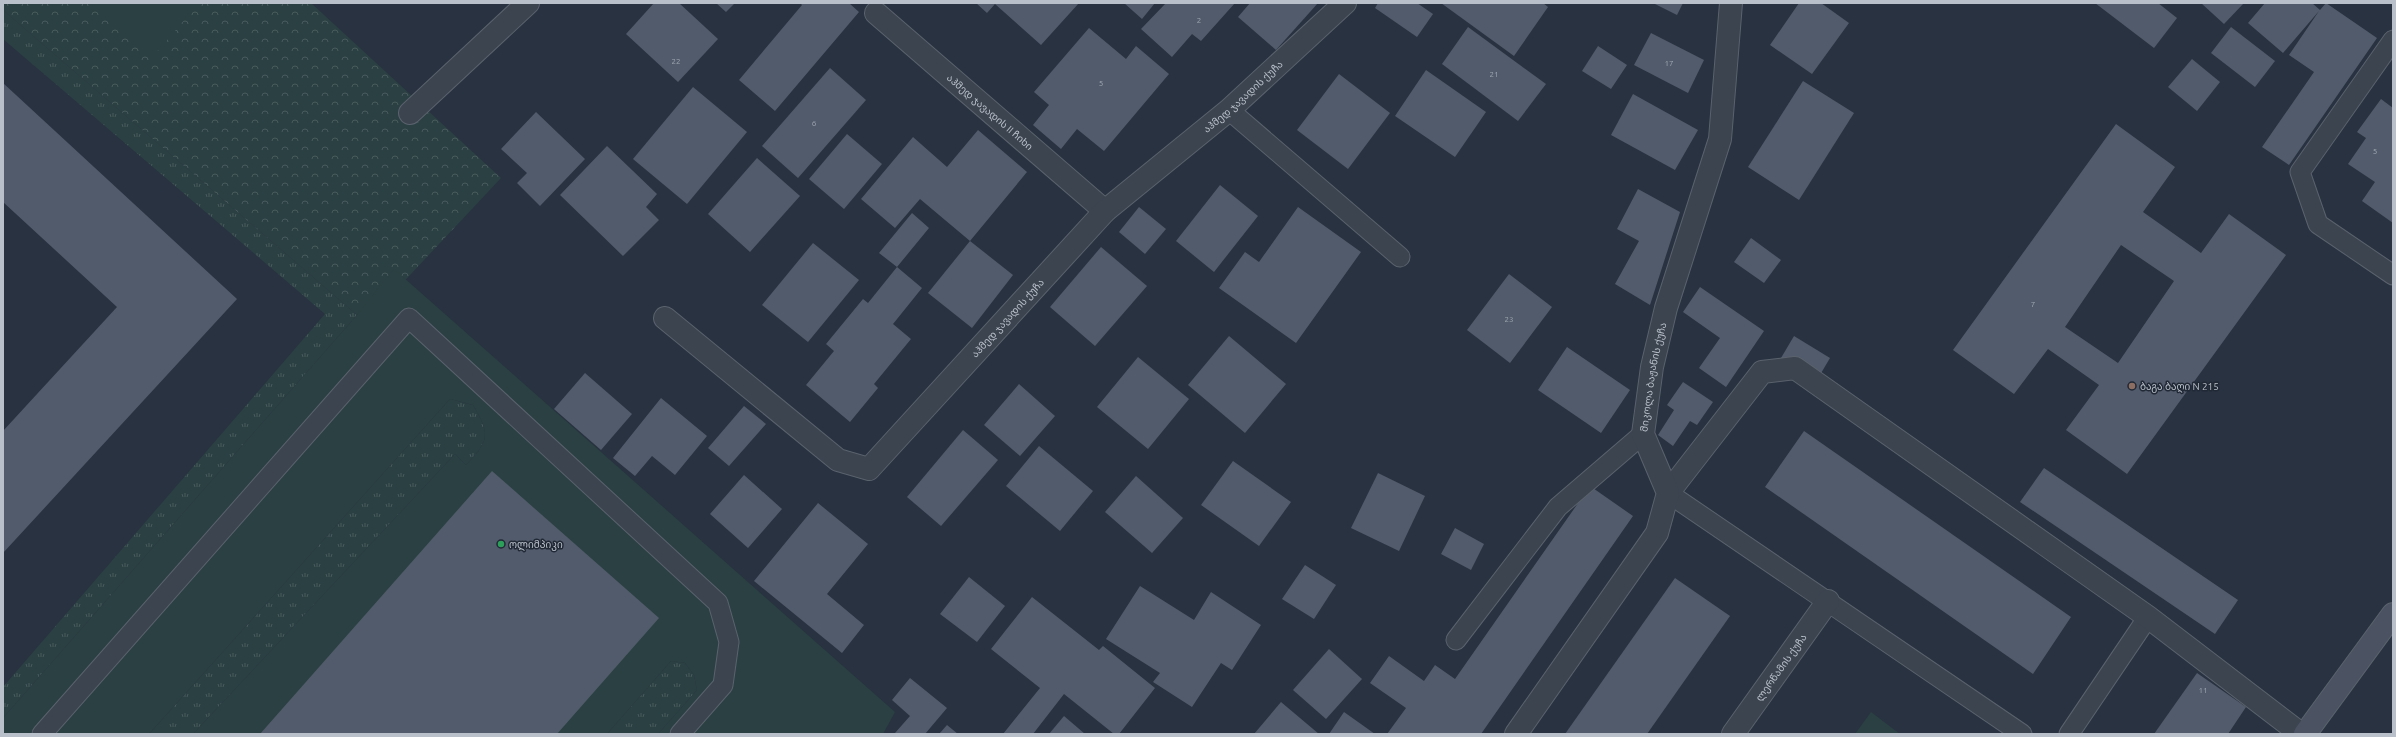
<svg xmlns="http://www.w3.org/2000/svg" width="2396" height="737" font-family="Ubuntu,'Noto Sans Georgian',sans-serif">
<defs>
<pattern id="grass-tufts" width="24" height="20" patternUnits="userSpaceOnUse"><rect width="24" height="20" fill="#2b4042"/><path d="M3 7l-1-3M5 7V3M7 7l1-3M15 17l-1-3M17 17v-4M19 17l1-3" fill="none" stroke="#485a5c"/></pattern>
<pattern id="park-crowns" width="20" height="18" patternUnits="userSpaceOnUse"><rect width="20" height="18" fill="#2b4042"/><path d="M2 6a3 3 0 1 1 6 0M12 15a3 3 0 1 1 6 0" fill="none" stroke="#485a5c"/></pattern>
</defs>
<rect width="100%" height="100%" fill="#283240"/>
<g fill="url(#grass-tufts)">
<polygon points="3,10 357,315 3,718 3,687 325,314 3,39"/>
<path d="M 450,399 L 473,405 C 490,434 490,440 466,465 L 455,454 L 193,734 L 149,734 Z"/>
<polygon points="671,661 685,663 694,675 697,690 658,734 607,734"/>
</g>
<polygon fill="url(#park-crowns)" points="3,3 311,3 501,178 395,291 357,315 3,10"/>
<g fill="#2b4042">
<polygon points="92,3 199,3 153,56"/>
<path d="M 394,269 L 895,712 L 883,734 L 658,734 L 697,690 L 694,675 L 685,663 L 671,661 L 607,734 L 193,734 L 455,454 L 466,465 C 490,440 490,434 473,405 L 450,399 L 149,734 L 3,734 L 3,718 L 357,315 Z"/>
<polygon points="1871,712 1900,734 1855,734"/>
</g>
<g fill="#525b6b" fill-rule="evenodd">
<polygon points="654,3 679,3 718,39 678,82 626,34"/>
<polygon points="716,3 735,3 726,12"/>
<polygon points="800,3 849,3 859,12 775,111 739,80 802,5"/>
<polygon points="976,3 1079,3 1041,45 995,4 987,13"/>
<polygon points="1124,3 1155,3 1142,19"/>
<polygon points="1166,3 1235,3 1201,41 1192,34 1172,57 1141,29"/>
<polygon points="1250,3 1318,3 1276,50 1238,17"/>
<polygon points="1378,3 1417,3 1433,14 1417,37 1375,8"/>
<polygon points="1441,3 1543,3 1548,7 1514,56"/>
<polygon points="1653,3 1683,3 1677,15"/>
<polygon points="1799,3 1821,3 1849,23 1812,74 1770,45"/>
<polygon points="2095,3 2158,3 2177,18 2154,48"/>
<polygon points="2201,3 2244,3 2224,24"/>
<polygon points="2265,3 2312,3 2320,10 2326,3 2377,38 2289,165 2262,147 2314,72 2289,55 2319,11 2283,53 2248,23"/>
<polygon points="1468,27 1546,84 1518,121 1442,64"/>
<polygon points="2231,27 2275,61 2255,87 2211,53"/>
<polygon points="1089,28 1126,59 1136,46 1169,74 1104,151 1077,129 1061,149 1033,125 1049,105 1034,92"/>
<polygon points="1651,33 1704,60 1688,93 1634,65"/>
<polygon points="1598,46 1627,65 1611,89 1582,71"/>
<polygon points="2192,59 2220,82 2197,111 2168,87"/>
<polygon points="830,68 866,100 798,178 762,146"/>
<polygon points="1426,70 1486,112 1455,157 1395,116"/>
<polygon points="1339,74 1390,113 1348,169 1297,130"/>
<polygon points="1803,81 1854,113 1799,200 1748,167"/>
<polygon points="3,83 237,299 3,553 3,431 117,307 3,202"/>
<polygon points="693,87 747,132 687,204 633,159"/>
<polygon points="1633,94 1698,130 1675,170 1611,135"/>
<polygon points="2381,99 2393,108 2393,223 2362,201 2375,182 2348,164 2366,138 2357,132"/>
<polygon points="536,112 585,159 540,206 517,183 527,173 501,149"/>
<path d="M 2116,124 L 2175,167 L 2143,212 L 2201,253 L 2229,214 L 2286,255 L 2127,474 L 2066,430 L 2099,385 L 2048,349 L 2014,394 L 1953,350 ZM 2121,245 L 2174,281 L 2118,363 L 2065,327 Z"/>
<polygon points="978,130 1027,172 970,241 920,199 895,228 861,199 913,137 947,167"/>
<polygon points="847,134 882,164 844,209 809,179"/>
<polygon points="607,146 657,194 646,207 659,220 623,256 560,195"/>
<polygon points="757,158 800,196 750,252 708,214"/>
<polygon points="1220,185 1258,216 1214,272 1176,241"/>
<polygon points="1638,189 1680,212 1650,305 1615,284 1639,241 1617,229"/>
<polygon points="1139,207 1166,229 1145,254 1119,232"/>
<polygon points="1298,207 1361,252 1296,343 1219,288 1245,252 1259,262"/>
<polygon points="912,213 929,228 897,267 922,288 893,324 911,339 874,384 878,388 850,422 806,385 834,351 826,344 863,299 868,303 897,267 879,253"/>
<polygon points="1751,238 1781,260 1764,283 1734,262"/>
<polygon points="970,241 1013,275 972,328 928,293"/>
<polygon points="813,243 859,280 808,342 762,305"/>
<polygon points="1101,247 1147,286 1095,346 1050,307"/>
<polygon points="1509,274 1552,307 1510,363 1467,330"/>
<polygon points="1700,287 1764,331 1726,387 1699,368 1720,338 1683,312"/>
<polygon points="1229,336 1286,384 1245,433 1188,385"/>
<polygon points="1794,336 1830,358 1817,380 1781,358"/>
<polygon points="1567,347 1630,390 1601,433 1538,390"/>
<polygon points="1138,357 1189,399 1148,449 1097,407"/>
<polygon points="585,373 632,414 601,450 554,409"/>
<polygon points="1683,382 1713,402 1697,425 1690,421 1673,446 1658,435 1674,410 1667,405"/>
<polygon points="1019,384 1055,416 1020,456 984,425"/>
<polygon points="661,398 707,436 675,475 652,456 635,476 613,458"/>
<polygon points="744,406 766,424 729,466 708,448"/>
<polygon points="963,430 998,460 941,526 907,497"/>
<polygon points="1804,431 2071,617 2033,674 1765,487"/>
<polygon points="1039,446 1093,491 1060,531 1006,486"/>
<polygon points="1233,461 1291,502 1259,546 1201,505"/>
<polygon points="2044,468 2238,600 2215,634 2020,502"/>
<polygon points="492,471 659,618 557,734 260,734"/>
<polygon points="1378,473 1425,496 1399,551 1351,528"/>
<polygon points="744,475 782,509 748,548 710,514"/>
<polygon points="1136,476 1183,518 1152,553 1105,512"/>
<polygon points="1590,486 1633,516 1481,734 1387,734 1406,708 1370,683 1389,656 1424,681 1435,665 1455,679"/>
<polygon points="818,503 868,544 827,594 864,625 842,653 754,581"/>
<polygon points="1455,528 1484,544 1471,570 1441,554"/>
<polygon points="1305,565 1336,585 1314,619 1282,599"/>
<polygon points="969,577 1005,606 977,642 940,614"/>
<polygon points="1675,578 1730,616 1647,734 1565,734"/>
<polygon points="1140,586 1194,620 1211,592 1261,625 1232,670 1221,663 1192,707 1153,682 1160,673 1106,639"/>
<polygon points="1032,597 1099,650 1103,646 1155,688 1119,734 1114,734 1064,694 1033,734 1003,734 1040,688 991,649"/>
<polygon points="1329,649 1362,679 1326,719 1293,690"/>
<polygon points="2197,673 2246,707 2228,734 2154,734"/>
<polygon points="910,678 947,708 925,734 895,733 910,716 892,700"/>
<polygon points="1281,702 1319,734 1254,734"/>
<polygon points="1344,712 1375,734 1329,734"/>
<polygon points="1064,716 1085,734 1049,734"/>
<polygon points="947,725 958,734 939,734"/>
</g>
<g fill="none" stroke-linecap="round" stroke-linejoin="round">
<defs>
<g id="service">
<polyline points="2393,40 2300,172 2318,224 2393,275"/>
<polyline points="1229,110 1400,257"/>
<polyline points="1668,493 2022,734"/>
<polyline points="1456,640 1558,507 1643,434"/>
<polyline points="42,734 409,318 718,603 729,642 723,685 680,734"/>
<polyline points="2069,734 2148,617"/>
</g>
<g id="minor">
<path id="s1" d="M 876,13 L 1105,211"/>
<polyline points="410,113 528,3"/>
<path id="s2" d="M 665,318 L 838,460 L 869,469 L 1105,211 L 1229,110 L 1345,3"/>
<polyline points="1668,493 1762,372 1795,368 2148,617 2301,734"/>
<path id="s3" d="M 1516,734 L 1657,533 L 1668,493 L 1643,434 L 1652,367 L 1666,308 L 1720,139 L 1731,3"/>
<path id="s4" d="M 1733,734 L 1828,601"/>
</g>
<polyline id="secondary" points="2305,734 2393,614"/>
</defs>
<use href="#service" stroke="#5a626d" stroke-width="21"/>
<use href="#minor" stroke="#5a626d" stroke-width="24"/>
<use href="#secondary" stroke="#5a626d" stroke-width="24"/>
<use href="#service" stroke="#3c4450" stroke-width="19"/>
<use href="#minor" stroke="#3c4450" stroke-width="22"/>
<use href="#secondary" stroke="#4b5363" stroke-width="22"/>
</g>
<circle fill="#8d6e63" stroke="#212936" stroke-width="1.5" cx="2132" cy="386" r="4"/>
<circle fill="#2e9e5b" stroke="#212936" stroke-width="1.5" cx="501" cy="544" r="4"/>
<g text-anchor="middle" stroke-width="3" stroke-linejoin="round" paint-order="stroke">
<g font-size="8" fill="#9fa7b2">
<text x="1199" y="23">2</text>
<text x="676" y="64">22</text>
<text x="1669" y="66">17</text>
<text x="1494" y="77">21</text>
<text x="1101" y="86">5</text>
<text x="814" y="126">6</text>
<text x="2375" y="154">5</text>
<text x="2033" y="307">7</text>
<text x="1509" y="322">23</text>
<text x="2203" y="693">11</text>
</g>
<g font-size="10" fill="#b9c0ca" stroke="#212936">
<text dy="4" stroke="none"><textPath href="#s2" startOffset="785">აჰმედ ჯავადის ქუჩა</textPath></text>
<text dy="4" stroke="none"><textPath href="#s1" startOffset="151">აჰმედ ჯავადის II ჩიხი</textPath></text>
<text dy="4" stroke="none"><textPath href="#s2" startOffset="461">აჰმედ ჯავადის ქუჩა</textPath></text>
<text dy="4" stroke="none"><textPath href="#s3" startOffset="409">მიკოლა ბაჟანის ქუჩა</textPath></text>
<text dy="4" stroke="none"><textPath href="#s4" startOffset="82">ლერწამის ქუჩა</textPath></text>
</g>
<g font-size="10" fill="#b9c0ca" stroke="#212936" text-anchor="start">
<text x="2140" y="390">ბაგა ბაღი N 215</text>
<text x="509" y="548">ოლიმპიკი</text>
</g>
</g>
<rect width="2396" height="737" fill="none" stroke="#b9c0ca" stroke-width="8"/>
</svg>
